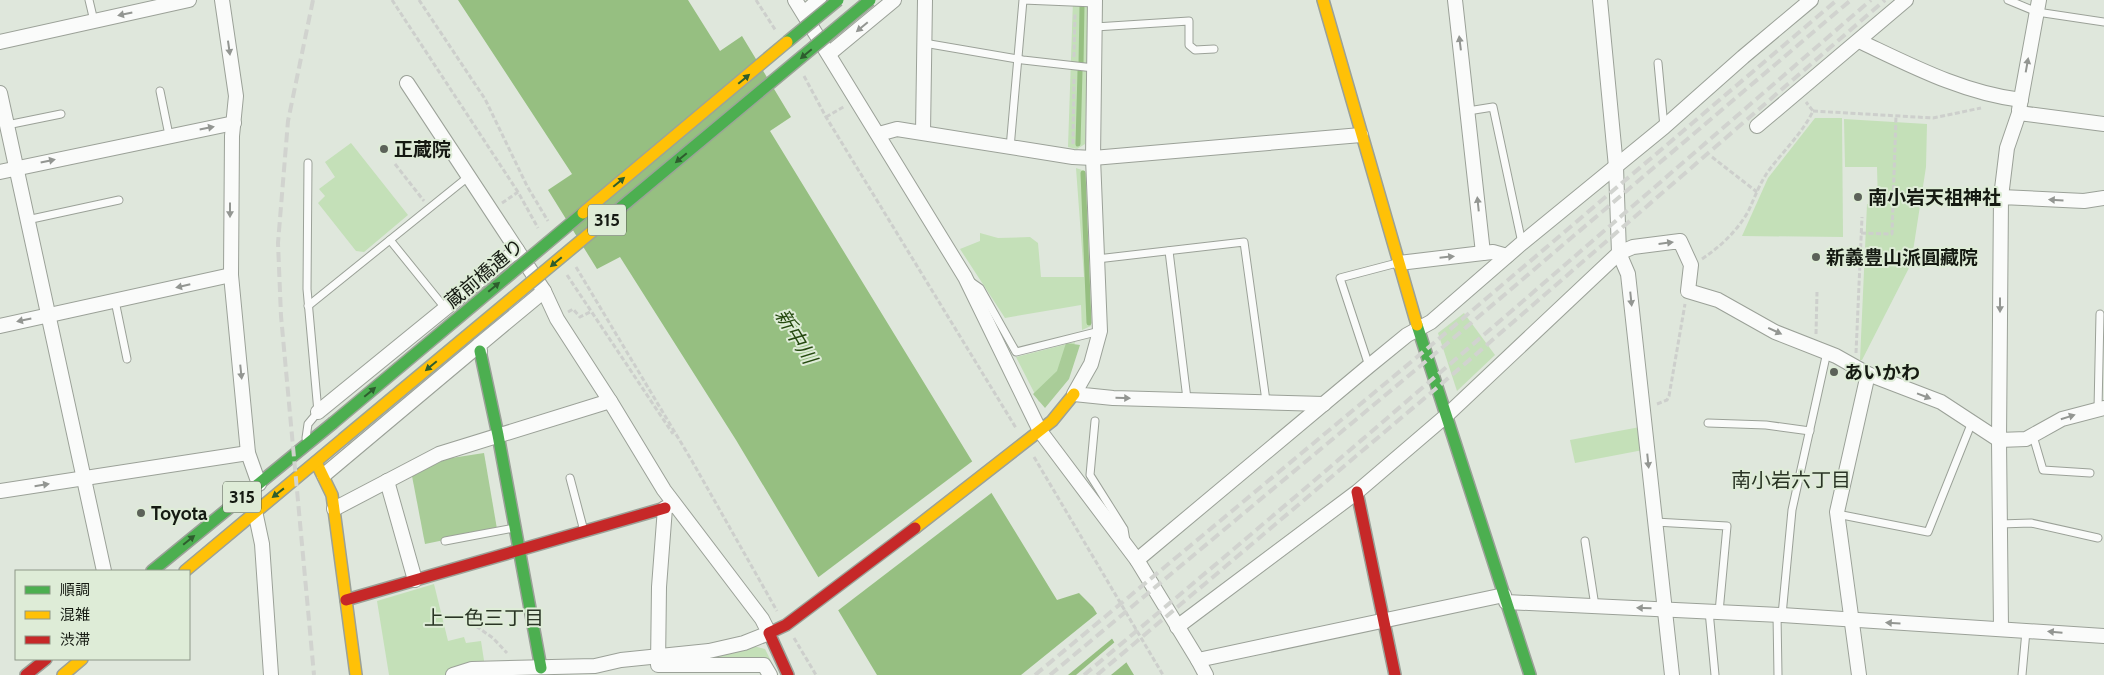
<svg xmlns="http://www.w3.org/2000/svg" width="2104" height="675" font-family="Cabin,'Noto Sans JP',sans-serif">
<rect width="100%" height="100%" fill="#dfe7dc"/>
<g fill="#c4e0b8">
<polygon points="1073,0 1088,0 1085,144 1077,149 1068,147"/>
<polygon points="1815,118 1842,118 1843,237 1742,236 1768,178"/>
<polygon points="1844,119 1927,124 1926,167 1911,264 1862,360 1860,360 1867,204 1878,204 1877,167 1845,167"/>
<polygon points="351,143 408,215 364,252 356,251 318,203 325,196 319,189 335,177 325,162"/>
<polygon points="1076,168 1085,171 1086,177 1091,326 1082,330 1081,305 1005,318 960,249 980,241 980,233 998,238 1030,237 1038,243 1041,277 1084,277"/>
<polygon points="1464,313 1495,355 1457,391 1438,333"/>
<polygon points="1075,342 1072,353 1039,402 1016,357"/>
<polygon points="1640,427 1643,450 1575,463 1570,440"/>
<polygon points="434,584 448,641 464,637 466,643 481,641 485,667 471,667 445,675 389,675 377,601"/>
<polygon points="753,646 765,649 778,675 774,675 766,662 666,662 721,656"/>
</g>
<g fill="#a9cc98">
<polygon points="1066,343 1080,345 1069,379 1045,408 1033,394 1057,371"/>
<polygon points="484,453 497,529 425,544 412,476 445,459"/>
</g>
<polygon fill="#96bf81" points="458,0 688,0 720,51 742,36 791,117 770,131 1057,600 1079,593 1093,607 1134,675 877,675 736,440 620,257 597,269 548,190 572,174"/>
<g fill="#dfe7dc">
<polygon points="974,460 994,491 836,612 816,579"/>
<polygon points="1099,612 1114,637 1068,675 1021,675"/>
<polygon points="1116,641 1128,661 1111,675 1076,675"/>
</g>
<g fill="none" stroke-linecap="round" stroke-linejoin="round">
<g stroke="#96bf81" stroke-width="5">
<polyline points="1081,64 1082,6"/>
<polyline points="1078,144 1080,71"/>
<polyline points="1083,173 1089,323"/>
</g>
<defs>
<g id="lane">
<polyline points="89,0 94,21"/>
<polyline points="2008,0 2037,12 2104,22"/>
<polyline points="1095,27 1189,21 1189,45 1195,50 1214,49"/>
<polyline points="924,43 1023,60 1094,68"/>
<polyline points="1658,63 1664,127"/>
<polyline points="160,91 169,135"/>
<polyline points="1468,111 1493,107 1522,243"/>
<polyline points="7,125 61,114"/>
<polyline points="1010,148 1023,0 1095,3"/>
<polyline points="27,220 119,200"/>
<polyline points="390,240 445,308"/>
<polyline points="1169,251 1187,399"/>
<polyline points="1097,259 1244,242 1266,401"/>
<polyline points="970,281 980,288 1016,352 1100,331"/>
<polyline points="115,301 127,359"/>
<polyline points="308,306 468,177"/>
<polyline points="1369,366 1340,278 1397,263"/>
<polyline points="2098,409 2100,314"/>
<polyline points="1095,421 1090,475 1124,529 1126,541"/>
<polyline points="1708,423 1766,425 1810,431"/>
<polyline points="2033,436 2043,470 2090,473"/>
<polyline points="306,438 308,424 318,412 307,289 308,163"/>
<polyline points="570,478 584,531"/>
<polyline points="1837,514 1928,532 1972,422"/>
<polyline points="1655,522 1727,526 1719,612"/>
<polyline points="2000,524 2031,523 2098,538"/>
<polyline points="445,541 514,528"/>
<polyline points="1585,541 1595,606"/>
<polyline points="1709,611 1715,675"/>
<polyline points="1777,615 1778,675"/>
<polyline points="1782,615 1792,510 1827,352"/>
<polyline points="2022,675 2026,631"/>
</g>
<g id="street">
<polyline points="222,0 236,96 232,136 231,275 248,453 259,484"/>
<polyline points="795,0 965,277 1040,431 1137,560 1198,660 1504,595"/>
<polyline points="1095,0 1093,158 1100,331 1091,364 1074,394 1113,398 1324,404"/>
<polyline points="1455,0 1483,253"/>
<polyline points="1600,0 1616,167 1619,253 1628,274 1672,675"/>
<polyline points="804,13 819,0"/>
<path d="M 1859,41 C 1910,65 1963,93 2021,100"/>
<polyline points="0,42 189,0"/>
<polyline points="830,53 894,0"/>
<polyline points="407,83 544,291 557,319 610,401 664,490 762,619 769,633 744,643 709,651 621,660 595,666 472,669 453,675"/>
<polyline points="0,93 104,571"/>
<polyline points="2019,110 2039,0"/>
<polyline points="1757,126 1906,0"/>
<polyline points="923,132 925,0"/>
<polyline points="879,134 897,129 1073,157 1093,158 1361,135"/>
<polyline points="0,172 234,123"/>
<polyline points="2001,197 2007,148 2019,113 2104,124"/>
<polyline points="1399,263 1483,253 1493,252 1507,256"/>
<polyline points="0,326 231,275"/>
<polyline points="480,351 479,345 544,291"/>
<polyline points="318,412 517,250"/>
<polyline points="324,475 479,345"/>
<polyline points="387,481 415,580"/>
<polyline points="0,491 248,453"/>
<polyline points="673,505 665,508 659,587 658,665 764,665 770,675"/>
<polyline points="334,509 439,454 610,401"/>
<polyline points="255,511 262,544 271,675"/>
<polyline points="1137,560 1369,366 1407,335 1431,322 1522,243 1664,127 1743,57 1811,0"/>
<polyline points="1506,602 1782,615 2104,636"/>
<polyline points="1177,627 1357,492 1447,415 1619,253 1633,247 1680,241 1691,265 1688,291 1718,300 1775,332 1836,356 1868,374 1941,402 1999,440 2026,439 2062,419 2104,408"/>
<polyline points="2001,628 1999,440 2001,197 2084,201 2104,198"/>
<polyline points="1198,660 1206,675"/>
<polyline points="1859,675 1837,512 1868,374"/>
</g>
<g id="fast">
<polyline points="1417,325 1530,675"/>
<polyline points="480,351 498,435 541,668"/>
<polyline points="152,571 333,423"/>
</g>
<g id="slow">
<polyline points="1323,0 1417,325"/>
<polyline points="316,462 332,495 356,675"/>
<polyline points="915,528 1052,421 1074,394"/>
<polyline points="185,571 343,439"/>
<polyline points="63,675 82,659"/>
</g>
<g id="jam">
<polyline points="1357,492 1395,675"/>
<polyline points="346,600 665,508"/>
<polyline points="26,675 46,659"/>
<polyline points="788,675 769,633 786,625 915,528"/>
</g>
</defs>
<use href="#lane" stroke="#9ba198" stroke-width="9"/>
<use href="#street" stroke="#9ba198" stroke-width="16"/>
<use href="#fast" stroke="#9ba198" stroke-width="14"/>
<use href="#slow" stroke="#9ba198" stroke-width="14"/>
<use href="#jam" stroke="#9ba198" stroke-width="14"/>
<g stroke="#cdcfcc" stroke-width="3" stroke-dasharray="5 2.5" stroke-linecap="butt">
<polyline points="392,0 518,192 538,228"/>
<polyline points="419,0 485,99 527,186 548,221"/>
<polyline points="756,0 776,31"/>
<polyline points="1074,57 1075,13"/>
<polyline points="804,76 826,117 1016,428"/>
<polyline points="1813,111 1933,118 1981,108"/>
<polyline points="826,117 845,106"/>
<polyline points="1073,144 1074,76"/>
<polyline points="1712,157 1757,192"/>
<polyline points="395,164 424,201"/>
<polyline points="502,203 518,192"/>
<polyline points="1861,233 1892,234 1896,116"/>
<path d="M 1702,259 C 1721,246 1736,232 1748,212 C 1754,199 1759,185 1767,173 C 1782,152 1802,134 1813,111 L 1806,102"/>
<polyline points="576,267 692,461 777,611"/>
<polyline points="567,275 673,434"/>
<polyline points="568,312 573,309 580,317 590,312"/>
<polyline points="1816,334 1817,292"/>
<polyline points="1856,353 1862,217"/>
<polyline points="1657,404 1667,400 1669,396 1685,304"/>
<polyline points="1034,457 1163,675"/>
<polyline points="470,622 493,638 507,653"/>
<polyline points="794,638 816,675"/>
</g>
<use href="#lane" stroke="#fafbfa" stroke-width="7"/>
<use href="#street" stroke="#fafbfa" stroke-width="14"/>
<use href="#fast" stroke="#4caf50" stroke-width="11"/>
<use href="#slow" stroke="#ffc107" stroke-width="11"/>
<use href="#jam" stroke="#c62828" stroke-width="11"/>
<g stroke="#d1d3cf" stroke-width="4" stroke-dasharray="10 5" stroke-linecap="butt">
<polyline points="313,0 288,121 278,243 281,316 314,675"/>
<polyline points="1035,675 1441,337 1837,0"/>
<polyline points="1050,675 1443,347 1851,0"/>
<path d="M 1084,675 C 1349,454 1609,226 1871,0"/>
<polyline points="1097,675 1452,375 1885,0"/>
</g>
<defs>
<g id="fast-bridge">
<polyline points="787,42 838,0"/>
<polyline points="613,214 870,0"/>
<polyline points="333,423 583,213"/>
</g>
<g id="slow-bridge">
<polyline points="583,213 787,42"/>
<polyline points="343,439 613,214"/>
</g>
</defs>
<use href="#fast-bridge" stroke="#9ba497" stroke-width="14" stroke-linecap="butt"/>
<use href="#slow-bridge" stroke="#9ba497" stroke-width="14" stroke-linecap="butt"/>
<use href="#fast-bridge" stroke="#4caf50" stroke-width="11"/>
<use href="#slow-bridge" stroke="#ffc107" stroke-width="11"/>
</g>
<defs><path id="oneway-solid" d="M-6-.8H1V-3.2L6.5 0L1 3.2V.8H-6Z" transform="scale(1.25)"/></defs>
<g fill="#939692">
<use href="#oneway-solid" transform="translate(125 14) rotate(168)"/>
<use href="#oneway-solid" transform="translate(862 27) rotate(140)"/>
<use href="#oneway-solid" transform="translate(1460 43) rotate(-97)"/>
<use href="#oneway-solid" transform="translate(229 48) rotate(82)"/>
<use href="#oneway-solid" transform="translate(2027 65) rotate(-80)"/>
<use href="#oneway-solid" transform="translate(207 128) rotate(-11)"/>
<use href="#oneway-solid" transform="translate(48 161) rotate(-12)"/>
<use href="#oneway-solid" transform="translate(2056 200) rotate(-177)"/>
<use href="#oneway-solid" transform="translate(1478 204) rotate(-96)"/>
<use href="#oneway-solid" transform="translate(230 210) rotate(90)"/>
<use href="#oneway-solid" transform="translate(1666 243) rotate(-7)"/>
<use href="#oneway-solid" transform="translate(1447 257) rotate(-6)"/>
<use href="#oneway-solid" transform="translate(183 286) rotate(167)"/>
<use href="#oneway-solid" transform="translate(1631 299) rotate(84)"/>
<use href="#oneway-solid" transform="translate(2000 305) rotate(90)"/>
<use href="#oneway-solid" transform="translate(24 320) rotate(168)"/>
<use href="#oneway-solid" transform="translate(1775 331) rotate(25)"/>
<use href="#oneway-solid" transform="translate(241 372) rotate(84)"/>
<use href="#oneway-solid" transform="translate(1924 396) rotate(21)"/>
<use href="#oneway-solid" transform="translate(1123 398) rotate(1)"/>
<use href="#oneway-solid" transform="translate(2068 417) rotate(-17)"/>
<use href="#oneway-solid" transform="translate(1648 461) rotate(84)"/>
<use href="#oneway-solid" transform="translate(42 485) rotate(-9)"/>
<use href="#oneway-solid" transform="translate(1644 608) rotate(-178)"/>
<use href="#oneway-solid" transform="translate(1893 623) rotate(-177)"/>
<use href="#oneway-solid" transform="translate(2055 632) rotate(-175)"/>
</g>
<g fill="#2e5d2e">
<use href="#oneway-solid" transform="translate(806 54) rotate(140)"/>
<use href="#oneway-solid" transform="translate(744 79) rotate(-40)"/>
<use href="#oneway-solid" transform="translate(681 158) rotate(140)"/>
<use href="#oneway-solid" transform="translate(619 182) rotate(-40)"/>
<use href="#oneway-solid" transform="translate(556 262) rotate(140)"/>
<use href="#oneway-solid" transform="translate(494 287) rotate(-40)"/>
<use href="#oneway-solid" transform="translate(431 366) rotate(140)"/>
<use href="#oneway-solid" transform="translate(370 392) rotate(-40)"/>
<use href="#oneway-solid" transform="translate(278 493) rotate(142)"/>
<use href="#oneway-solid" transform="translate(189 540) rotate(-39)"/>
</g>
<g fill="#5c6259" stroke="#deecd7" stroke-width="2">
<circle cx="384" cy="149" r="5"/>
<circle cx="1858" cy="197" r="5"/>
<circle cx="1816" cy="257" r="5"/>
<circle cx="1834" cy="372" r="5"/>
<circle cx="141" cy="513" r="5"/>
</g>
<g text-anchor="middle" stroke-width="4" stroke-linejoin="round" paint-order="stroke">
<g fill="#deecd7" stroke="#51594d" stroke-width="1">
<rect x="588" y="204.5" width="38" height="31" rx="4"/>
<rect x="223" y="481.5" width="38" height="31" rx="4"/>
</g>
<g font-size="18" font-weight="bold" fill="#151a12">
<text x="607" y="226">315</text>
<text x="242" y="503">315</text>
</g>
<g font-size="19" font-weight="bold" fill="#151a12" stroke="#deecd7" text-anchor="start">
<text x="394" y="156">正蔵院</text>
<text x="1868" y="204">南小岩天祖神社</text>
<text x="1826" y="264">新義豊山派圓藏院</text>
<text x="1844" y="379">あいかわ</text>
<text x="151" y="520">Toyota</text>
</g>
<g font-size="19" fill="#151a12" stroke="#deecd7">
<text transform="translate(484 273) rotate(-40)" y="7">蔵前橋通り</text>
</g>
<g font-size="20" font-style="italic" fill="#25490f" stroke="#deecd7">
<text transform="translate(796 336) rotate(59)" y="7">新中川</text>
</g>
<g font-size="20" fill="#2a3525" stroke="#deecd7">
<text x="1791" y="487">南小岩六丁目</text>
<text x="484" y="625">上一色三丁目</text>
</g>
</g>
<rect x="15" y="570" width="175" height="90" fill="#deecd7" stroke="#8e9888"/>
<rect x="25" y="586" width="25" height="8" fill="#4caf50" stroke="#8e9888"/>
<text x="60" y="595" font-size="15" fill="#151a12">順調</text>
<rect x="25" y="611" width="25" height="8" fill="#ffc107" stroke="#8e9888"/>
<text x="60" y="620" font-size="15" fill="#151a12">混雑</text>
<rect x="25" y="636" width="25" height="8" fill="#c62828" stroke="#8e9888"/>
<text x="60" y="645" font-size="15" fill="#151a12">渋滞</text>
</svg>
